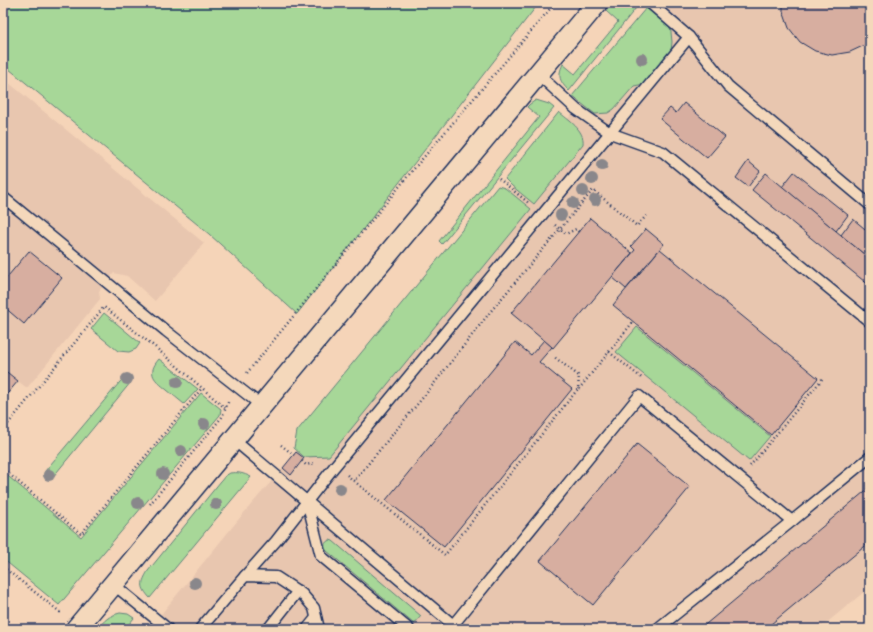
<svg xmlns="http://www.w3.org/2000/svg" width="873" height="632" font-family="Itim,sans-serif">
<rect width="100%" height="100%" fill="#f5d4b8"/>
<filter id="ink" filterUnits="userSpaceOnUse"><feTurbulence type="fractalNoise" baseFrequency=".025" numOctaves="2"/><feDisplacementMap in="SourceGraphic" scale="8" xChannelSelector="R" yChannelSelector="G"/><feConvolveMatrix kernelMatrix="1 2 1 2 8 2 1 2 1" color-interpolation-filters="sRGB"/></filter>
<g filter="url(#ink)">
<g fill="#e8c6af">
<polygon points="663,3 870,3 870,587 819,629 149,629 243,514 283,468 510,189"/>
<polygon points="3,78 204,243 155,301 127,276 114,273 99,291 100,299 27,388 18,381 3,399"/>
</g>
<g fill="#a7d798" stroke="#61837b">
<polygon points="3,3 539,3 297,314 209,234 3,64"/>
<path d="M 614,3 L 640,3 L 569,91 C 560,82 557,76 563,64 L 575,74 L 618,22 L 606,11 L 611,5 Z"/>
<polygon points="646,8 669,26 671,32 672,42 671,51 644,84 634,86 614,109 608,113 595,114 572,96"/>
<polygon points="536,100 549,104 554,108 442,244 439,241 539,117 527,107 530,104"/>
<path d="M 559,112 C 568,120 585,130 583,144 L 534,204 L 512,186 L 505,179 Z"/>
<polygon points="498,186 505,188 531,209 329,456 304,457 294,448 297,431"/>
<polygon points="104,313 140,343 136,349 129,352 118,351 91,329"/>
<polygon points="637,327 770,436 749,461 616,352"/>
<path d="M 159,359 L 198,389 L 184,404 C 178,399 173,395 167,390 C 155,380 146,374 159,359 Z"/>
<path d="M 127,375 L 129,376 L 131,379 L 131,382 L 52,478 L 50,480 C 45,479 42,476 45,471 L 125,376 Z"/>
<polygon points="201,393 221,409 220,415 59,605 3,559 3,472 81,537"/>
<path d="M 230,473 C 238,472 243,473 251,477 L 150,598 C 140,587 141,583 148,571 L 225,476 Z"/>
<path d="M 330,540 L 333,541 L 421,616 L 414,624 L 327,551 C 323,547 324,542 330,540 Z"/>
<path d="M 120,613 L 128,614 L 134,618 L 125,629 L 97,629 C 105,620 108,616 120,613 Z"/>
</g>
<g fill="#d7aea0" stroke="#1b2f5e">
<polygon points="783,3 870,3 870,40 865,45 850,52 832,55 815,51 800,42 789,28 783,11"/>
<polygon points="684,103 725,137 707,158 660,119 670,108 676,113"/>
<polygon points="748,161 760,171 748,187 736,178"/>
<polygon points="794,172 848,215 836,231 782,187"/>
<polygon points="766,173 870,259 870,286 752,190"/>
<polygon points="590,218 632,253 553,348 511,313"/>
<polygon points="853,219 870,233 870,259 841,235"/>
<polygon points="646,229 664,244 626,289 612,277 635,250 631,246"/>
<polygon points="660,249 818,378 771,435 613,305"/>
<polygon points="29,251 62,278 24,324 3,306 3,282"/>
<polygon points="544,340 552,347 539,362 572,389 444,547 386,500 515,342 531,355"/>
<polygon points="3,369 18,381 3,399"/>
<polygon points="637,444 690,487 593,605 540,561"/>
<polygon points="296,452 304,458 291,475 283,468"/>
<polygon points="870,487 870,542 765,629 700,629"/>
</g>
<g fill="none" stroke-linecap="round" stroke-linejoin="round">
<defs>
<g id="service">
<polyline points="650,3 689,37 728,86 870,205"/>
<polyline points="538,74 576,109 610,133 663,152 870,322"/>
<polyline points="3,197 166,331 262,406"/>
<polyline points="234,440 458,629"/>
<polyline points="307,501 321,556 409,629"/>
<polyline points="245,576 276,541 334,467 689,37"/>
<polyline points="113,584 168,629"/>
<polyline points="453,625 639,396 792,521"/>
<polyline points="200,629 245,576 276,577 302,594 314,608 319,629"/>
<polyline points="268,629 298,591"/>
<polyline points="307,629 316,618"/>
<polyline points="657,629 792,521 870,457"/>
</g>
<polyline id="minor" points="76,629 597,3"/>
</defs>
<use href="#service" stroke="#1b2f5e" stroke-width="13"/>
<use href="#minor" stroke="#1b2f5e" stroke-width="23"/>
<g stroke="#1b2f5e" stroke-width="2.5" stroke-dasharray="1 3" stroke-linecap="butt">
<polyline points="499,179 530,204"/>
<polyline points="555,225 566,234 576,229 579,232"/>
<polyline points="609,352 643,379"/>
<polyline points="247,373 412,171 555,3"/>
<polyline points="579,389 633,322"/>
<polyline points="3,430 104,307 155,347 225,408"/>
<polyline points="281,445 294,455"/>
<polyline points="302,461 306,465 316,463"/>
<polyline points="750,466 823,378"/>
<polyline points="3,469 81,534 202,388"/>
<polyline points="347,475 354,481 425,395 491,311 593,190 637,226 647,215"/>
<polyline points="354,481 445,555 578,389 579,376 553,356"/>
<polyline points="150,504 222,417 229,400"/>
<polyline points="3,567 60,612 61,611"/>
</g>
<use href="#service" stroke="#f4d8bb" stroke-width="10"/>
<use href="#minor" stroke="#f4d8bb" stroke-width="20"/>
</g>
<g fill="#89878b">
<circle cx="642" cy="59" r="6"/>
<circle cx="602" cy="165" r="6"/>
<circle cx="592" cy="179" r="6"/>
<circle cx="583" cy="191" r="6"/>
<circle cx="595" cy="200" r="6"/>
<circle cx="573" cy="203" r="6"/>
<circle cx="561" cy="215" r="6"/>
<circle cx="127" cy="379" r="6"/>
<circle cx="177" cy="382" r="6"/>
<circle cx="204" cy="424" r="6"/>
<circle cx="181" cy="451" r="6"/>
<circle cx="163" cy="474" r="6"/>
<circle cx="49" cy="475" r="6"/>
<circle cx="340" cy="489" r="6"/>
<circle cx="138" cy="503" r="6"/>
<circle cx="216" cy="504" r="6"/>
<circle cx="195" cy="583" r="6"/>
</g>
</g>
<rect width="873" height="632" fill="none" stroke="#f4d8bb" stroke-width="16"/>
<rect x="8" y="8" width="857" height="616" fill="none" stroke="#1b2f5e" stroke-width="1.5" filter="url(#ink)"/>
</svg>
